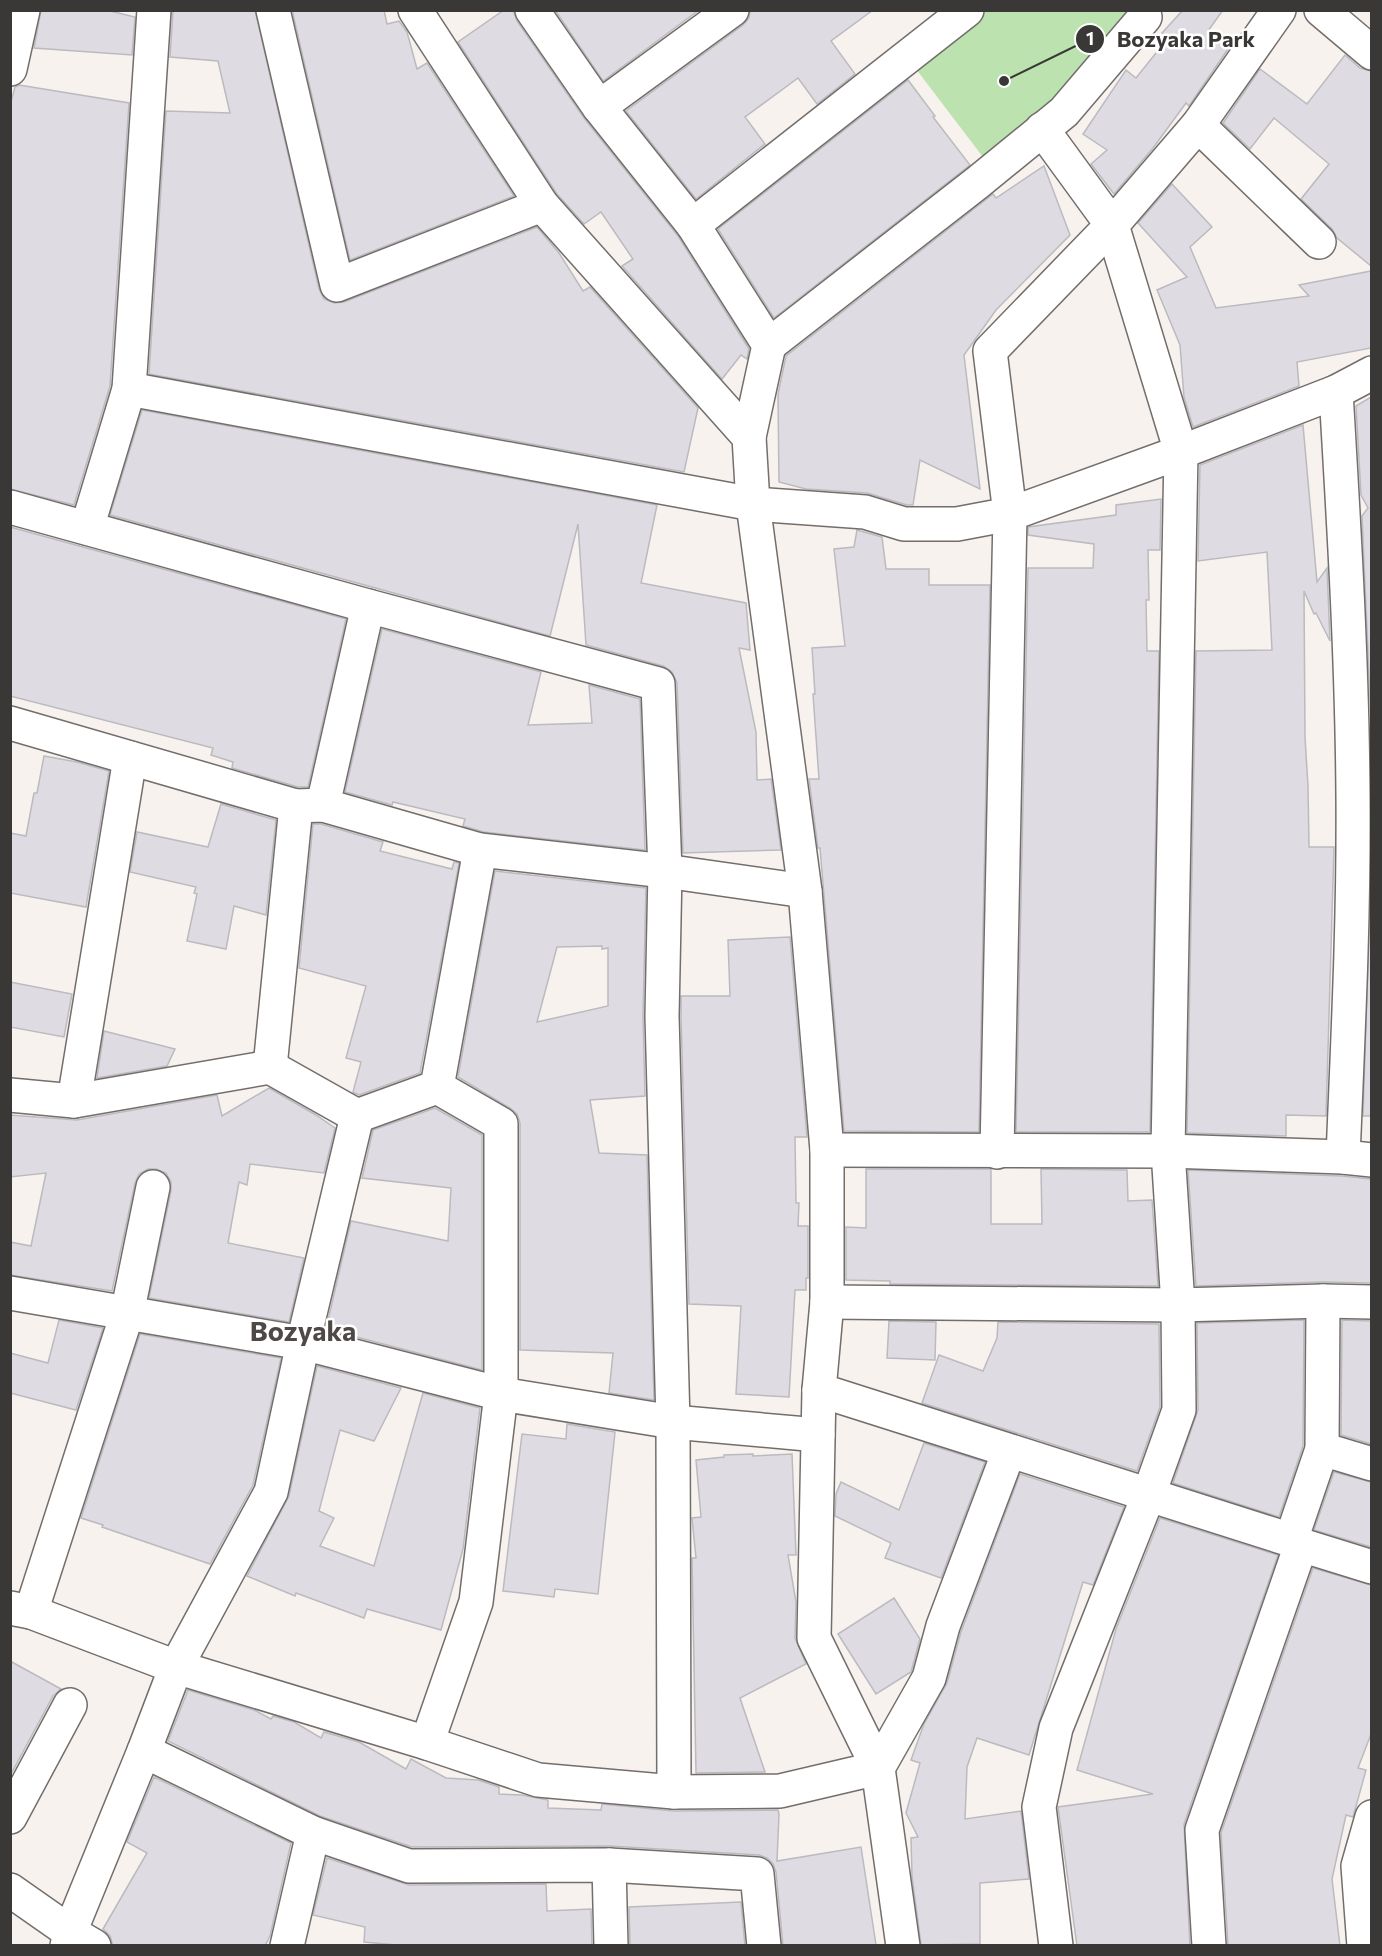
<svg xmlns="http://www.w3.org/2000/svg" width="1382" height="1956" font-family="Commissioner,sans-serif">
<rect width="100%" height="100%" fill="#f7f2ee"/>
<polygon fill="#bce3af" points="1136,10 1137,14 989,165 916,69 987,11"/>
<g fill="#dedce2" stroke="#bbbabf" stroke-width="1.5" fill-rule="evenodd">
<polygon points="41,10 106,10 135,17 132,55 34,48"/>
<polygon points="173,10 255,10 319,289 324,299 334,303 344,302 537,227 559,253 583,291 590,287 698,408 684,472 149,374 166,111 230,113 218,61 170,57"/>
<polygon points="292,10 384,10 387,24 399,21 407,32 417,69 427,63 514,196 350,260"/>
<polygon points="504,10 513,10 517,21 584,118 678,236 749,349 747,359 741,355 722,379 622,266 633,259 601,212 584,224 557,194 458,42"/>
<polygon points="555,10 699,10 603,81"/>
<polygon points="750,10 873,10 831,41 855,74 817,104 798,78 745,117 765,144 696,199 626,111 743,25 749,18"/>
<polygon points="1183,10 1223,10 1208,31 1228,49 1189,106 1186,103 1153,148 1114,194 1091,164 1107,150 1083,134 1126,70 1136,78 1168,38 1162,33"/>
<polygon points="1345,55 1360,68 1371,71 1371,266 1337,238 1332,229 1301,199 1329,164 1274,118 1250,149 1223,123 1260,69 1307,104"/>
<polygon points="908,80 935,116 933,117 970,165 774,318 718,229"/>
<polygon points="19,85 129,103 110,386 74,505 10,489 10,105 15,87"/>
<polygon points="1044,166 1070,235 996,310 964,355 980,489 920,460 913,505 907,505 867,493 806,489 779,482 778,394 786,356 993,194 996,198"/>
<polygon points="1172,184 1212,227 1190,247 1216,308 1309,296 1299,285 1371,271 1371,348 1297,362 1299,386 1193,427 1184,397 1180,345 1157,290 1187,277 1138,223"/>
<polygon points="1371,397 1371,721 1362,516 1368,508 1361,495 1356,406"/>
<polygon points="142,410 657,505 641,583 746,603 750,650 739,648 756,732 757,780 771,779 781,850 683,853 677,683 672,672 663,666 586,645 578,524 550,636 110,515"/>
<polygon points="1303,425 1317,582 1327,568 1330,641 1316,613 1314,614 1304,591 1305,737 1308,786 1309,847 1334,847 1326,1116 1286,1115 1286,1136 1187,1133 1196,651 1272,650 1267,552 1198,561 1200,465"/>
<polygon points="1161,499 1160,550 1148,550 1149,600 1146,600 1147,651 1159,651 1150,1132 1016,1132 1028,568 1093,568 1094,544 1028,535 1028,527 1116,515 1116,505"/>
<polygon points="10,527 346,619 308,787 298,787 232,768 233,762 211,755 213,748 10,696"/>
<polygon points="857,530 882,537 886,569 929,569 929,585 990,585 979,1132 844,1131 820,848 818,848 809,779 819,779 813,694 815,694 812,648 845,646 834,549 854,547"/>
<polygon points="382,629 541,672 528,725 592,723 589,685 640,699 645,850 484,832 463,826 465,819 393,802 392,805 345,792"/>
<polygon points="44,756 77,762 109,771 86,907 10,893 10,833 26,836 34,793 37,793"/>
<polygon points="221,804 276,820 266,915 234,906 226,949 187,941 197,894 194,893 196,887 130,872 137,832 208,847"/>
<polygon points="313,824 321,824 383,842 380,851 452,869 454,862 459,863 420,1073 359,1095 353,1092 361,1062 346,1058 366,986 299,968"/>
<polygon points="1371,869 1371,1116 1363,1116"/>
<path d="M 495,871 L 646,888 L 643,1016 L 645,1096 L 590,1100 L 599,1153 L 647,1155 L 654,1400 L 609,1393 L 613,1353 L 520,1350 L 520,1123 L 517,1114 L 510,1108 L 458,1077 ZM 602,946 L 602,949 L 608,948 L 608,1006 L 537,1022 L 557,947 Z"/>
<polygon points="790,937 807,1137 795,1137 796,1203 799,1203 798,1226 808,1226 808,1278 806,1278 806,1290 795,1290 789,1397 736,1394 741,1306 689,1304 681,1016 681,996 730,996 728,940"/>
<polygon points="10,982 72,994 64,1037 10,1027"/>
<polygon points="104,1031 175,1049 167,1066 97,1078"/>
<polygon points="269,1088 316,1115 335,1128 324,1173 250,1164 247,1185 239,1182 228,1243 304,1258 289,1322 149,1298 171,1191 171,1182 166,1173 156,1169 148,1169 139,1174 135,1183 112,1291 10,1275 10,1242 31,1246 46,1173 10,1177 10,1115 77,1120 217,1095 222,1116"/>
<polygon points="435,1108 482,1135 482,1370 326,1329 351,1221 448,1241 451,1188 362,1178 373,1130"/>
<polygon points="866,1169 991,1169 991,1224 1042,1224 1041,1169 1127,1170 1128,1201 1152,1200 1158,1286 890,1284 890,1281 846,1280 846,1227 866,1228"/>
<polygon points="1188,1170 1342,1176 1371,1179 1371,1283 1323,1282 1196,1286"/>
<polygon points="59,1320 103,1328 76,1410 10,1393 10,1353 48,1363"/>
<polygon points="1304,1320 1303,1446 1279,1517 1173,1483 1198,1410 1197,1323"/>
<polygon points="1342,1320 1371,1321 1371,1444 1341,1435"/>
<polygon points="889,1321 936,1322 935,1360 887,1358"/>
<polygon points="998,1322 1159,1324 1160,1407 1137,1471 922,1403 939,1355 983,1371 997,1338"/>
<polygon points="140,1334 281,1358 253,1485 210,1564 102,1527 103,1525 81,1518"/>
<polygon points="317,1366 401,1388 374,1441 340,1430 319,1511 334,1518 320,1546 374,1566 423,1393 480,1408 463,1549 441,1630 367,1609 364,1618 296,1593 295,1596 247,1576 289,1496"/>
<polygon points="567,1424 615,1432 598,1594 555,1589 554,1597 503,1591 522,1434 566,1439"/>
<polygon points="924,1443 985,1462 941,1578 885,1558 891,1543 835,1516 836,1494 841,1482 899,1510"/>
<polygon points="753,1454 753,1456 792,1454 796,1555 788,1555 796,1602 795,1638 806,1664 740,1698 765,1772 696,1773 692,1558 696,1558 692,1518 701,1517 696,1460 724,1457 724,1455"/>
<polygon points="1334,1472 1371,1482 1371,1547 1314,1530"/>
<polygon points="1020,1474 1124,1507 1093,1585 1083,1582 1029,1755 977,1738 967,1767 965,1819 1021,1811 1029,1879 980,1883 980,1944 921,1945 912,1876 911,1838 918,1837 906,1813 920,1763 911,1760 924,1724 947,1683 961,1632"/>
<polygon points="1160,1518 1278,1555 1184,1824 1190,1946 1077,1946 1058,1807 1153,1794 1077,1770 1116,1629"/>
<polygon points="1313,1568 1371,1585 1371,1734 1358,1768 1366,1770 1353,1817 1346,1815 1332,1879 1340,1946 1228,1946 1221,1833"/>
<polygon points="894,1598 920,1639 911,1672 876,1694 838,1634"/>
<polygon points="10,1661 61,1689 53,1696 10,1776"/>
<polygon points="188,1690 254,1710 271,1719 273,1716 294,1722 321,1738 324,1732 359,1742 406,1769 411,1759 446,1778 478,1780 499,1787 499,1794 522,1795 548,1800 548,1808 601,1810 602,1804 674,1811 778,1810 779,1814 777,1861 861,1847 876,1945 783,1946 776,1872 773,1864 767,1858 759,1855 609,1846 412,1847 320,1816 168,1741"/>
<polygon points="154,1777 291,1843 270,1936 265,1946 113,1946 110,1936 103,1929 147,1853 127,1842"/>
<polygon points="327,1858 409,1885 546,1884 547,1911 591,1909 592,1946 407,1946 364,1942 365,1927 313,1915"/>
<polygon points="741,1902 745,1946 630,1946 629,1907"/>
</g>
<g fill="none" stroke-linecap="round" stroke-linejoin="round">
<defs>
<g id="minor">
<polyline points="273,10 337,285 542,205"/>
<polyline points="415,10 542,205 749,437 753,504 805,891 827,1150 827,1302 819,1390 814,1638 878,1768 903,1946"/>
<polyline points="532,10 599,107 693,225 769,345 749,437"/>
<polyline points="1321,10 1372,53"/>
<polyline points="10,69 23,10"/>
<polyline points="599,107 732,10"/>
<polyline points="1198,125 1319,242"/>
<polyline points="693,225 967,10"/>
<polyline points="769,345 977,183 1064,112 1145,17"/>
<polyline points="129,389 753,504 865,512 904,524 957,524 1010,514 990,351 1112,225 1042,129"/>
<path d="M 1336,392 C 1344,526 1352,660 1353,795 C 1354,916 1348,1036 1343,1157"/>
<polyline points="10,507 368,606 658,684 665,871 662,1016 673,1422 674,1792"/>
<polyline points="87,528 129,389 154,10"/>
<polyline points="10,723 296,806 323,805 480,850 665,871 805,891"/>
<polyline points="323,805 368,606"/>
<polyline points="270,1067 296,806"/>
<polyline points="437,1087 480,850"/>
<polyline points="10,1095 74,1101 270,1067 357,1116 437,1087 501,1124 501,1394 476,1602 427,1743"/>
<polyline points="74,1101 130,758"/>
<polyline points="827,1150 1168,1151 1343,1157 1372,1160"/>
<polyline points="997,1152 1010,514 1181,452 1336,392 1372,373"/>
<polyline points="10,1293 303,1343 501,1394 673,1422 818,1435"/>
<polyline points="827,1302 1178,1305 1323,1301 1372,1302"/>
<polyline points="819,1390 1291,1540 1301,1545 1372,1567"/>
<polyline points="1322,1449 1372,1464"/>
<polyline points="1291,1540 1322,1449 1323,1301"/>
<polyline points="10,1608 31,1612 176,1667 427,1743 538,1780 674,1792 780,1791 878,1768 929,1678 943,1626 1009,1451"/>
<polyline points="31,1612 127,1314 153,1187"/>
<polyline points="144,1751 313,1833 409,1866 609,1865 757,1874 764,1946"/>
<polyline points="10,1817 70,1705"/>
<polyline points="609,1865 611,1946"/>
<polyline points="67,1946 70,1932 144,1751 176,1667 271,1492 303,1343 357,1116"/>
<polyline points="287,1946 313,1833"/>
<polyline points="1056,1946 1039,1807 1056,1728 1149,1494 1179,1410 1178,1305 1168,1151 1181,452 1112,225 1198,125 1279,10"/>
<polyline points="1209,1946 1202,1830 1301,1545"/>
<polyline points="1364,1946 1358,1866 1372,1817"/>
</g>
<polyline id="major" points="10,1890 70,1932 94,1946"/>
</defs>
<use href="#minor" stroke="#736e6b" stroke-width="36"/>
<use href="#major" stroke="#736e6b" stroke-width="36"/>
<use href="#minor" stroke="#fff" stroke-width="33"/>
<use href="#major" stroke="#fff" stroke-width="33"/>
</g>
<g text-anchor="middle" stroke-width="5" stroke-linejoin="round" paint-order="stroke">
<g font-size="27" font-weight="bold" fill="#4e4946" stroke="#fff">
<text x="303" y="1341">Bozyaka</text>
</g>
</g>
<path fill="none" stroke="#3a3836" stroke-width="2" d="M1004 81L1090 39"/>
<g fill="#3a3836" stroke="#fff" stroke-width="2">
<circle cx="1004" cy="81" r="6"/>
<circle cx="1090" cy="39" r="15"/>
</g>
<g font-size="18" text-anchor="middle" font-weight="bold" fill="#fff">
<text x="1090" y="45">1</text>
</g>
<g font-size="22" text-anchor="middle" font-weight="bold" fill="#3a3836" stroke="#fff" stroke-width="5" stroke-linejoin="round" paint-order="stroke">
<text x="1186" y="47">Bozyaka Park</text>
</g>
<rect width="1382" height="1956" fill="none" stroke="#3a3836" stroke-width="24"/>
</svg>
